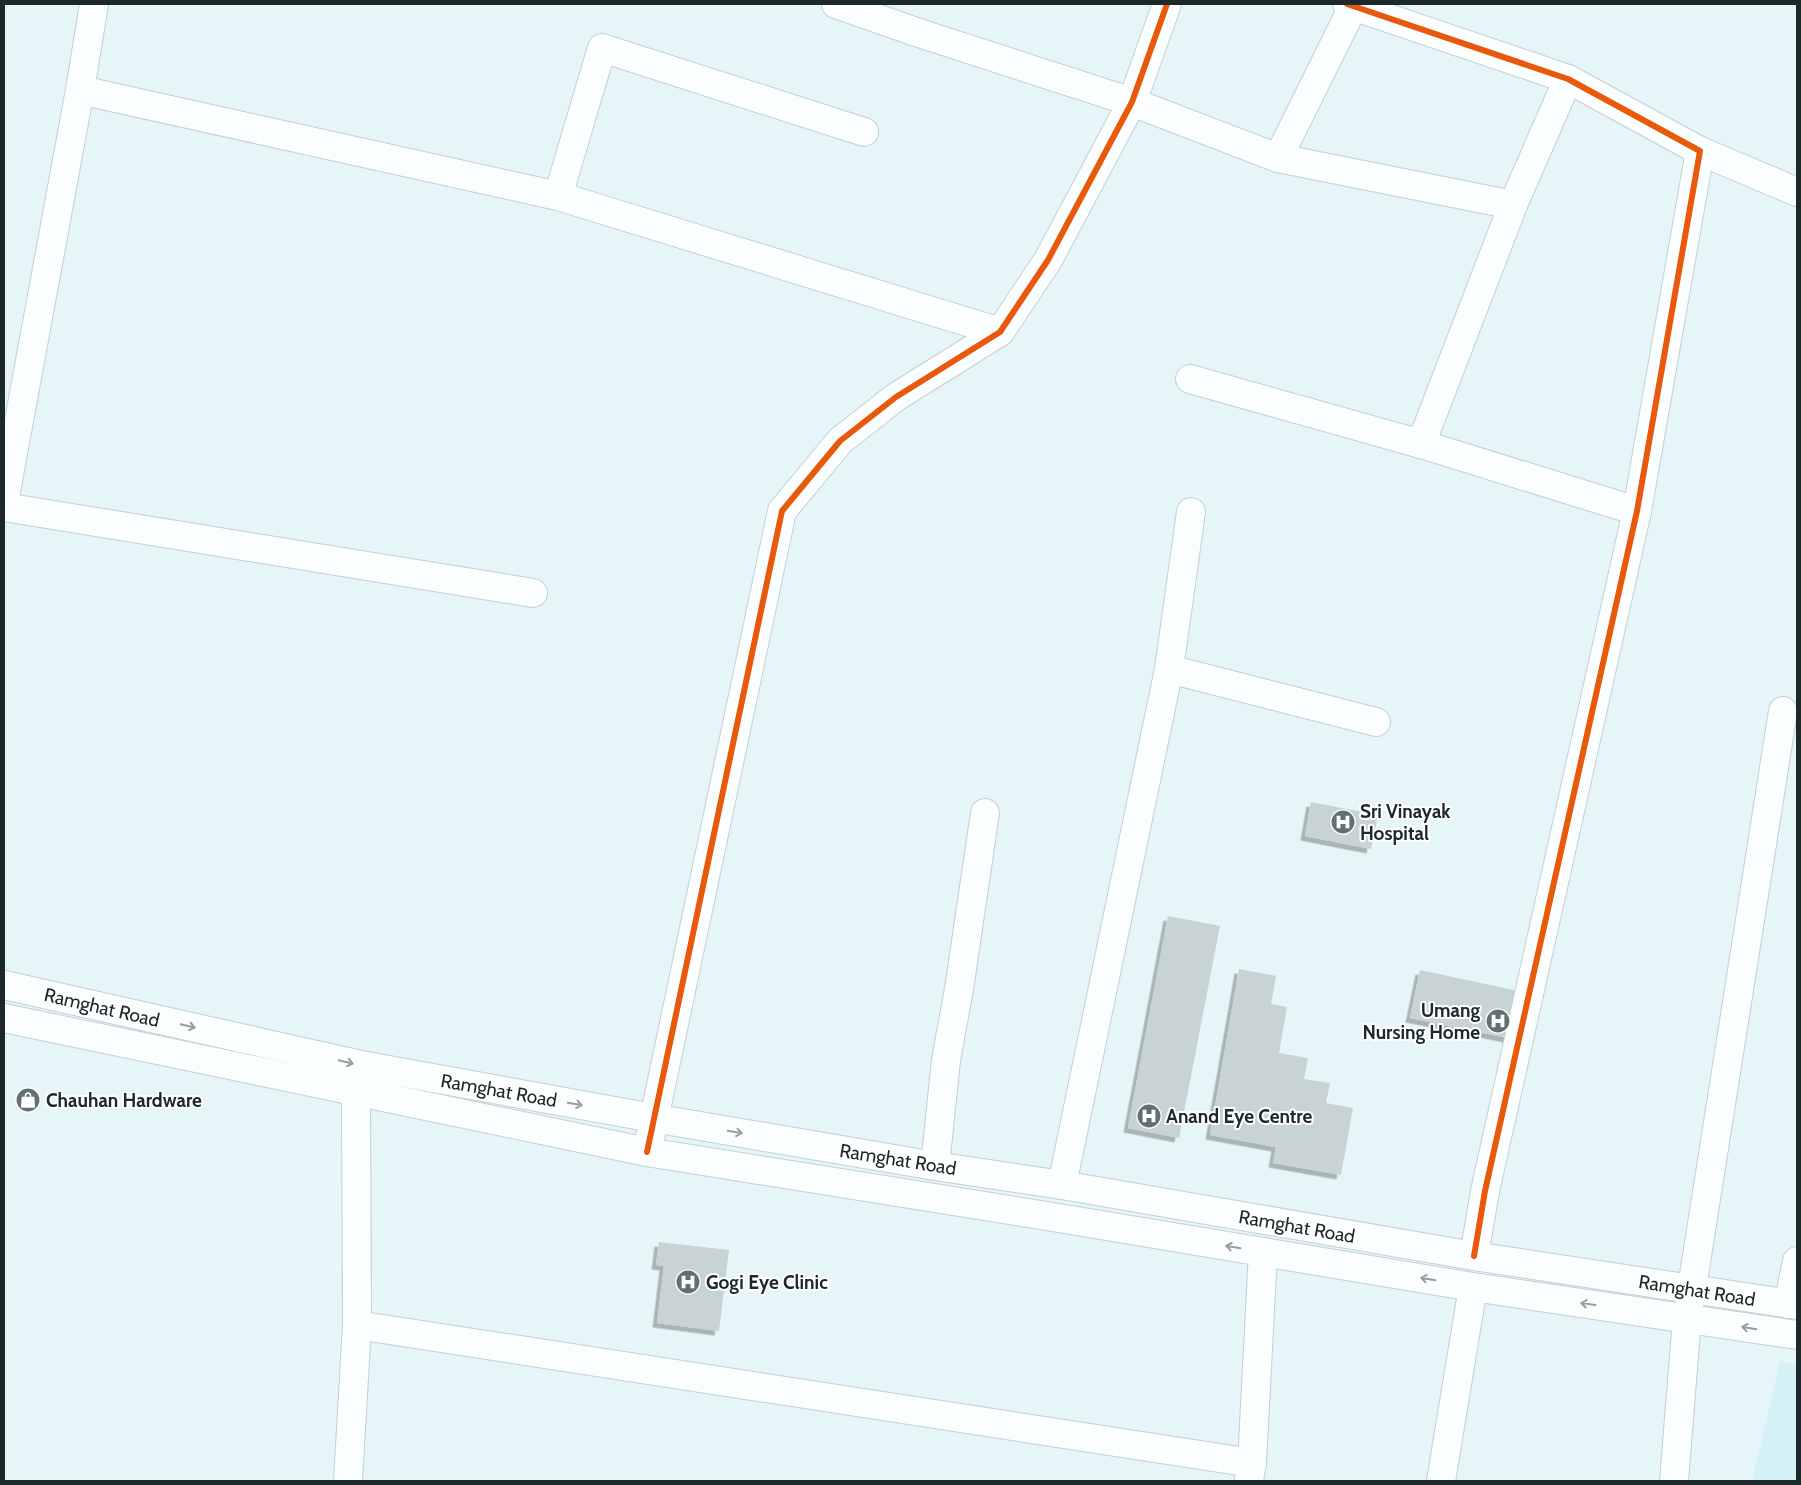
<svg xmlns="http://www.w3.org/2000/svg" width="1801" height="1485" font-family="Cabin,sans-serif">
<defs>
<filter id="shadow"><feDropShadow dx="-4.5" dy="4.5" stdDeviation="0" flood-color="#0004"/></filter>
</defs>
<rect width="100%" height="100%" fill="#e6f5f7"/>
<polygon fill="#d4f2f6" points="1780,1361 1797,1365 1797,1481 1752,1481"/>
<g fill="#c7d3d5" filter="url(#shadow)">
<polygon points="1311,802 1378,815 1371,849 1305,836"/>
<polygon points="1168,916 1220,926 1179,1138 1128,1128"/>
<polygon points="1239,969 1276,976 1271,1004 1287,1007 1279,1053 1308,1058 1304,1079 1330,1083 1326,1103 1353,1108 1341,1175 1273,1163 1276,1147 1210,1135"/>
<polygon points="1420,970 1527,993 1518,1040 1410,1018"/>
<polygon points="659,1242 729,1250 719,1331 657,1323 664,1266 656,1265"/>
</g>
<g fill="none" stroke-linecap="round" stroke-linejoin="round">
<defs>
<g id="minor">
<polyline points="836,4 919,33 1132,102 1278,158 1513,205"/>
<polyline points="1347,4 1568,79 1700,151 1637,511 1485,1191 1474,1256"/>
<polyline points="80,90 558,196 1000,332"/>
<polyline points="1700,151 1797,192"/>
<polyline points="1278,158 1353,7"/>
<polyline points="558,196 602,48 864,132"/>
<polyline points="1190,379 1421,444 1637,511"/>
<polyline points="1421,444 1513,205 1568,79"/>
<polyline points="4,502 80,90 94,4"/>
<polyline points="4,507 533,593"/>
<polyline points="1169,669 1376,722"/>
<polyline points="647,1152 782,511 840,441 896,397 1000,332 1048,260 1132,102 1167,4"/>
<polyline points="935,1166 946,1060 959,989 985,813"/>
<polyline points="1062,1185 1169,669 1191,512"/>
<polyline points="1788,1304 1797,1261"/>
<polyline points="357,1325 1252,1463"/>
<polyline points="1249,1480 1252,1463 1263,1252"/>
<polyline points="348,1481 357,1325 356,1091"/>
<polyline points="1441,1481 1473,1287"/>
<polyline points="1674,1481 1687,1319 1783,711"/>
</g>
<g id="major">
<polyline points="4,985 361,1065 653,1118 935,1166 1062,1185 1474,1256 1797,1305"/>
<polyline points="4,1018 647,1152 1059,1218 1473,1287 1797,1335"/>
</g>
</defs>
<use href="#minor" stroke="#c3d0d2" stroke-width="30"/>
<use href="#major" stroke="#c3d0d2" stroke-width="30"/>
<use href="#minor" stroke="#fbfefe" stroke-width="28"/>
<use href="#major" stroke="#fbfefe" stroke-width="28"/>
<defs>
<g id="cycleway">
<polyline points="1347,4 1568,79 1700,151 1637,511 1485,1191 1474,1256"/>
<polyline points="647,1152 782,511 840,441 896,397 1000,332 1048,260 1132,102 1167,4"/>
</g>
</defs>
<use href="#cycleway" stroke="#fff" stroke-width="9"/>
<use href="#cycleway" stroke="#e8590c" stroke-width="6"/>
</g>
<defs><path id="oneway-shaft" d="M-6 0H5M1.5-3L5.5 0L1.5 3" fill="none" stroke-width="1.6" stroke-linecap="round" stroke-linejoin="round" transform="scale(1.25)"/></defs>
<g stroke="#979e9f">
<use href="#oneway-shaft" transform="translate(188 1026) rotate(13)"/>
<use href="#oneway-shaft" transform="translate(346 1062) rotate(13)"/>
<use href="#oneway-shaft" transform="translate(575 1104) rotate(10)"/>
<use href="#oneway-shaft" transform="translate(735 1132) rotate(10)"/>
<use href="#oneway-shaft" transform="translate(1233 1247) rotate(-171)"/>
<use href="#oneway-shaft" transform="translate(1428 1279) rotate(-170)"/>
<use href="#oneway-shaft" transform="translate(1588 1304) rotate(-172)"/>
<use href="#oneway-shaft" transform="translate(1749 1328) rotate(-171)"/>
</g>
<defs>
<symbol id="hospital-disc" viewBox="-11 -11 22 22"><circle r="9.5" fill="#637072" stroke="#fff"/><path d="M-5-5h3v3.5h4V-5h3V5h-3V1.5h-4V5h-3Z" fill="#fff"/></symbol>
<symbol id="shop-disc" viewBox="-11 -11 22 22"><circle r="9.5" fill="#637072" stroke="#fff"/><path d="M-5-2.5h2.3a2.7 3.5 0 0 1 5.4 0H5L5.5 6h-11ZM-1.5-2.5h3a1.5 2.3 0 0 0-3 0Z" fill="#fff"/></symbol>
</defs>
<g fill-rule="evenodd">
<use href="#hospital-disc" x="1329" y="808" width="28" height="28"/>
<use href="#hospital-disc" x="1484" y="1007" width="28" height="28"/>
<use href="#shop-disc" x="14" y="1086" width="28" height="28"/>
<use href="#hospital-disc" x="1135" y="1102" width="28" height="28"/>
<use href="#hospital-disc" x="674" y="1268" width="28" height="28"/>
</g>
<g text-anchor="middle" stroke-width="4" stroke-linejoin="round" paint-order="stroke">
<g font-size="19" font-weight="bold" fill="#1c282a" stroke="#fff" text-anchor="start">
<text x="1360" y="818">Sri Vinayak<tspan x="1360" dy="22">Hospital</tspan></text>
<text x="1480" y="1017" text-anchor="end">Umang<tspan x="1480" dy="22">Nursing Home</tspan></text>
<text x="46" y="1107">Chauhan Hardware</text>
<text x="1166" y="1123">Anand Eye Centre</text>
<text x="706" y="1289">Gogi Eye Clinic</text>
</g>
<g font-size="19" fill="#1c282a" stroke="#fff">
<text transform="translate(102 1007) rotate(13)" y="7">Ramghat Road</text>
<text transform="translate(499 1090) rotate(10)" y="7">Ramghat Road</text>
<text transform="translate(898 1159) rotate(9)" y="7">Ramghat Road</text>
<text transform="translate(1297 1226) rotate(10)" y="7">Ramghat Road</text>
<text transform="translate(1697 1290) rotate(9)" y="7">Ramghat Road</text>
</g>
</g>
<rect width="1801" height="1485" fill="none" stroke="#1c282a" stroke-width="10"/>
</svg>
